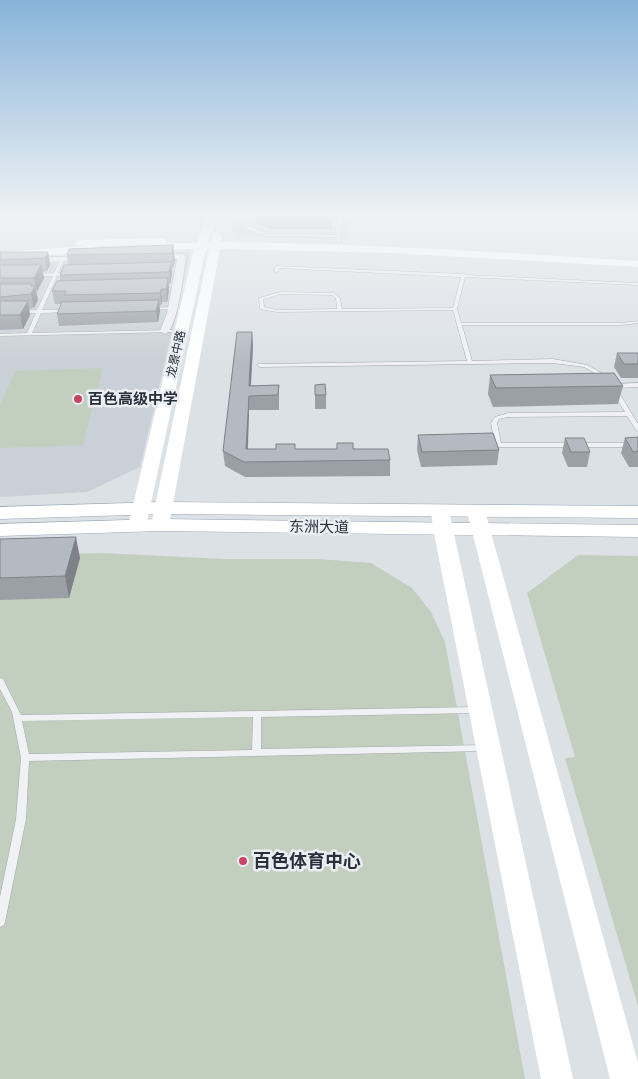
<svg xmlns="http://www.w3.org/2000/svg" width="638" height="1079" font-family="'Open Sans','Noto Sans SC',sans-serif">
<rect width="100%" height="100%" fill="#dce1e6"/>
<g fill="#cad0d7">
<polygon points="236,213 348,213 348,239 239,236 232,232"/>
<polygon points="191,252 140,467 87,492 0,497 0,258"/>
</g>
<g fill="#c3cfbe">
<polygon points="103,368 83,445 0,448 0,406 15,371"/>
<polygon points="101,553 225,559 319,559 371,563 412,588 431,612 445,642 525,1079 0,1079 0,556"/>
<polygon points="578,555 638,556 638,1006 565,758 575,757 527,593"/>
</g>
<g fill="none" stroke-linecap="round" stroke-linejoin="round">
<defs>
<g id="lane">
<polygon points="245,213 249,213 246,225 266,234 336,235 337,213 341,213 340,242 337,243 336,237 265,236 243,227"/>
<polygon points="61,258 64,259 58,273 69,273 71,274 69,275 57,276 42,310 67,310 69,311 67,312 41,313 32,333 172,330 174,331 172,332 0,336 0,334 27,333 36,313 20,313 18,312 20,311 37,310 53,276 35,276 33,275 35,274 54,273"/>
<path d="M 276,266 L 462,274 L 464,273 L 466,275 L 636,283 L 638,283 L 638,285 L 465,277 L 457,309 L 461,323 L 621,323 L 638,321 L 638,323 L 621,325 L 462,325 L 472,361 L 553,359 L 587,365 L 609,377 L 610,378 L 607,380 L 584,367 L 553,363 L 260,367 L 258,366 L 258,364 L 467,361 L 453,310 L 277,312 L 260,309 L 259,298 L 281,292 L 333,293 L 340,298 L 342,309 L 453,308 L 461,277 L 279,268 L 278,272 L 276,272 L 274,271 ZM 281,294 L 332,295 L 336,298 L 337,309 L 277,310 L 264,307 L 263,299 Z"/>
<polygon points="172,307 174,307 174,309 150,310 148,309 150,308"/>
<polygon points="638,383 638,387 615,388 612,386 615,384"/>
<polygon points="615,389 618,391 638,424 638,431 636,430 627,416 508,417 499,419 497,423 501,443 638,443 638,447 498,447 495,445 491,423 495,417 508,413 625,412 612,391"/>
<path d="M 0,678 L 3,679 L 21,715 L 477,707 L 480,708 L 481,710 L 480,712 L 477,713 L 261,717 L 261,749 L 485,745 L 488,746 L 489,748 L 488,750 L 485,751 L 29,761 L 26,819 L 5,922 L 4,925 L 0,927 L 0,897 L 16,819 L 21,758 L 12,712 L 0,689 ZM 253,717 L 252,750 L 29,754 L 22,721 Z"/>
</g>
<g id="street">
<path d="M 182,254 L 186,256 C 184,270 178,330 165,334 L 160,331 L 167,313 L 177,259 L 156,259 L 152,257 L 156,255 Z"/>
<polygon points="87,256 88,258 84,260 0,265 0,259"/>
</g>
<g id="primary">
<polygon points="162,502 638,506 638,518 162,514 0,519 0,507"/>
<polygon points="160,519 638,525 638,537 160,531 0,536 0,524"/>
</g>
</defs>
<use href="#lane" stroke="#a2a8af" stroke-width="1"/>
<use href="#street" stroke="#a2a8af" stroke-width="1"/>
<use href="#primary" stroke="#9ca6b1" stroke-width="1"/>
<use href="#lane" fill="#eff1f4" fill-rule="evenodd"/>
<use href="#street" fill="#eff1f4" fill-rule="evenodd"/>
<g fill="#fff" fill-rule="evenodd">
<path d="M 209,213 L 219,213 L 208,242 L 210,242 L 213,233 L 217,232 L 222,235 L 221,242 C 360,243 499,252 638,261 L 638,267 L 393,253 L 220,249 L 169,525 L 166,529 L 154,529 L 151,525 L 209,249 L 206,249 L 146,526 L 144,530 L 130,530 L 128,526 L 194,249 L 148,250 L 144,249 L 144,245 L 95,246 L 100,249 L 94,252 L 0,258 L 0,252 L 87,246 L 76,245 L 75,243 L 80,240 L 162,238 L 166,239 L 166,243 L 197,243 Z"/>
<polygon points="440,506 446,507 449,511 573,1079 541,1079 433,528 431,511 434,507"/>
<polygon points="476,506 482,507 485,511 638,1063 638,1079 610,1079 467,511 470,507"/>
</g>
<use href="#primary" fill="#fff" fill-rule="evenodd"/>
</g>
<g fill="#9ba0a7">
<polygon points="256,213 335,213 335,219 332,219 332,229 272,229 256,223"/>
<polygon points="173,245 175,261 173,268 172,268 172,274 170,284 169,284 169,290 167,302 162,302 161,305 159,305 160,311 158,322 59,326 57,314 62,304 55,304 52,291 60,281 60,275 68,265 67,255"/>
<polygon points="0,252 48,252 50,265 47,271 43,272 44,278 36,292 38,300 34,308 29,309 30,315 23,329 0,330"/>
<polygon points="252,332 253,345 251,386 279,385 279,410 249,410 248,449 337,449 337,443 390,460 390,476 245,477 225,466 223,451"/>
<polygon points="617,353 638,353 638,378 621,378 614,367"/>
<polygon points="490,375 623,386 618,404 493,407 488,394"/>
<polygon points="315,385 326,395 326,409 315,409"/>
<polygon points="418,435 499,450 497,465 421,467 417,450"/>
<polygon points="638,437 638,467 629,467 621,453 625,438"/>
<polygon points="565,438 590,452 587,467 568,467 562,453"/>
<polygon points="0,539 80,558 69,598 0,600"/>
</g>
<g fill="#7e8288">
<polygon points="173,245 175,261 173,268 172,253"/>
<polygon points="48,252 50,265 47,271 45,258"/>
<polygon points="171,262 172,274 170,284 169,272"/>
<polygon points="41,265 44,278 37,292 34,278"/>
<polygon points="168,278 169,290 167,302 166,289"/>
<polygon points="32,284 33,291 35,286 38,300 34,308 31,294 31,286"/>
<polygon points="161,289 162,302 161,305 160,293"/>
<polygon points="159,300 160,311 158,322 156,311"/>
<polygon points="28,301 30,315 23,329 20,315"/>
<polygon points="252,332 253,345 250,396 249,386"/>
<polygon points="249,396 249,410 247,465 246,449"/>
<polygon points="76,537 80,558 69,598 65,576"/>
</g>
<g fill="#b4bac2" stroke="#7e8288">
<polygon points="257,213 332,213 332,218 272,218"/>
<polygon points="173,245 172,253 67,255 69,249"/>
<polygon points="0,252 48,252 45,258 0,260"/>
<polygon points="171,262 169,272 60,275 64,265"/>
<polygon points="0,265 41,265 34,278 0,278"/>
<polygon points="168,278 166,289 161,289 160,293 64,295 66,291 52,291 57,281"/>
<polygon points="0,284 32,284 31,286 35,286 31,294 0,297"/>
<polygon points="159,300 156,311 57,314 62,302"/>
<polygon points="0,301 28,301 20,315 0,315"/>
<polygon points="237,332 252,332 249,386 279,385 278,395 249,396 246,449 276,449 276,444 295,444 295,449 337,449 337,443 353,443 353,449 388,449 390,460 244,462 223,451"/>
<polygon points="617,353 638,353 638,364 624,364"/>
<polygon points="614,373 623,386 496,388 490,375"/>
<polygon points="325,384 326,395 315,395 315,385"/>
<polygon points="493,433 499,450 422,452 418,435"/>
<polygon points="638,437 638,451 633,452 625,438"/>
<polygon points="565,438 584,438 590,452 571,452"/>
<polygon points="76,537 65,576 0,578 0,539"/>
</g>
<linearGradient id="sky" x2="0" y2="1"><stop stop-color="#88b3da"/><stop offset="0.59" stop-color="#eff2f4"/><stop offset="1" stop-color="#eff2f4" stop-opacity="0"/></linearGradient>
<rect width="638" height="364" fill="url(#sky)"/>
<g fill="#c74562" stroke="#ebeff4" stroke-width="2">
<circle cx="78" cy="399" r="5"/>
<circle cx="243" cy="861" r="5"/>
</g>
<g text-anchor="middle" stroke-width="5" stroke-linejoin="round" paint-order="stroke">
<g font-size="12" fill="#27303b" stroke="#ebeff4">
<text transform="translate(176 354) rotate(-77)" y="4">龙景中路</text>
</g>
<g font-size="15" font-weight="bold" fill="#27303b" stroke="#ebeff4" text-anchor="start">
<text x="88" y="404">百色高级中学</text>
</g>
<g font-size="15" fill="#27303b" stroke="#ebeff4">
<text transform="translate(319 527) rotate(1)" y="5">东洲大道</text>
</g>
<g font-size="18" font-weight="bold" fill="#27303b" stroke="#ebeff4" text-anchor="start">
<text x="253" y="867">百色体育中心</text>
</g>
</g>
</svg>
